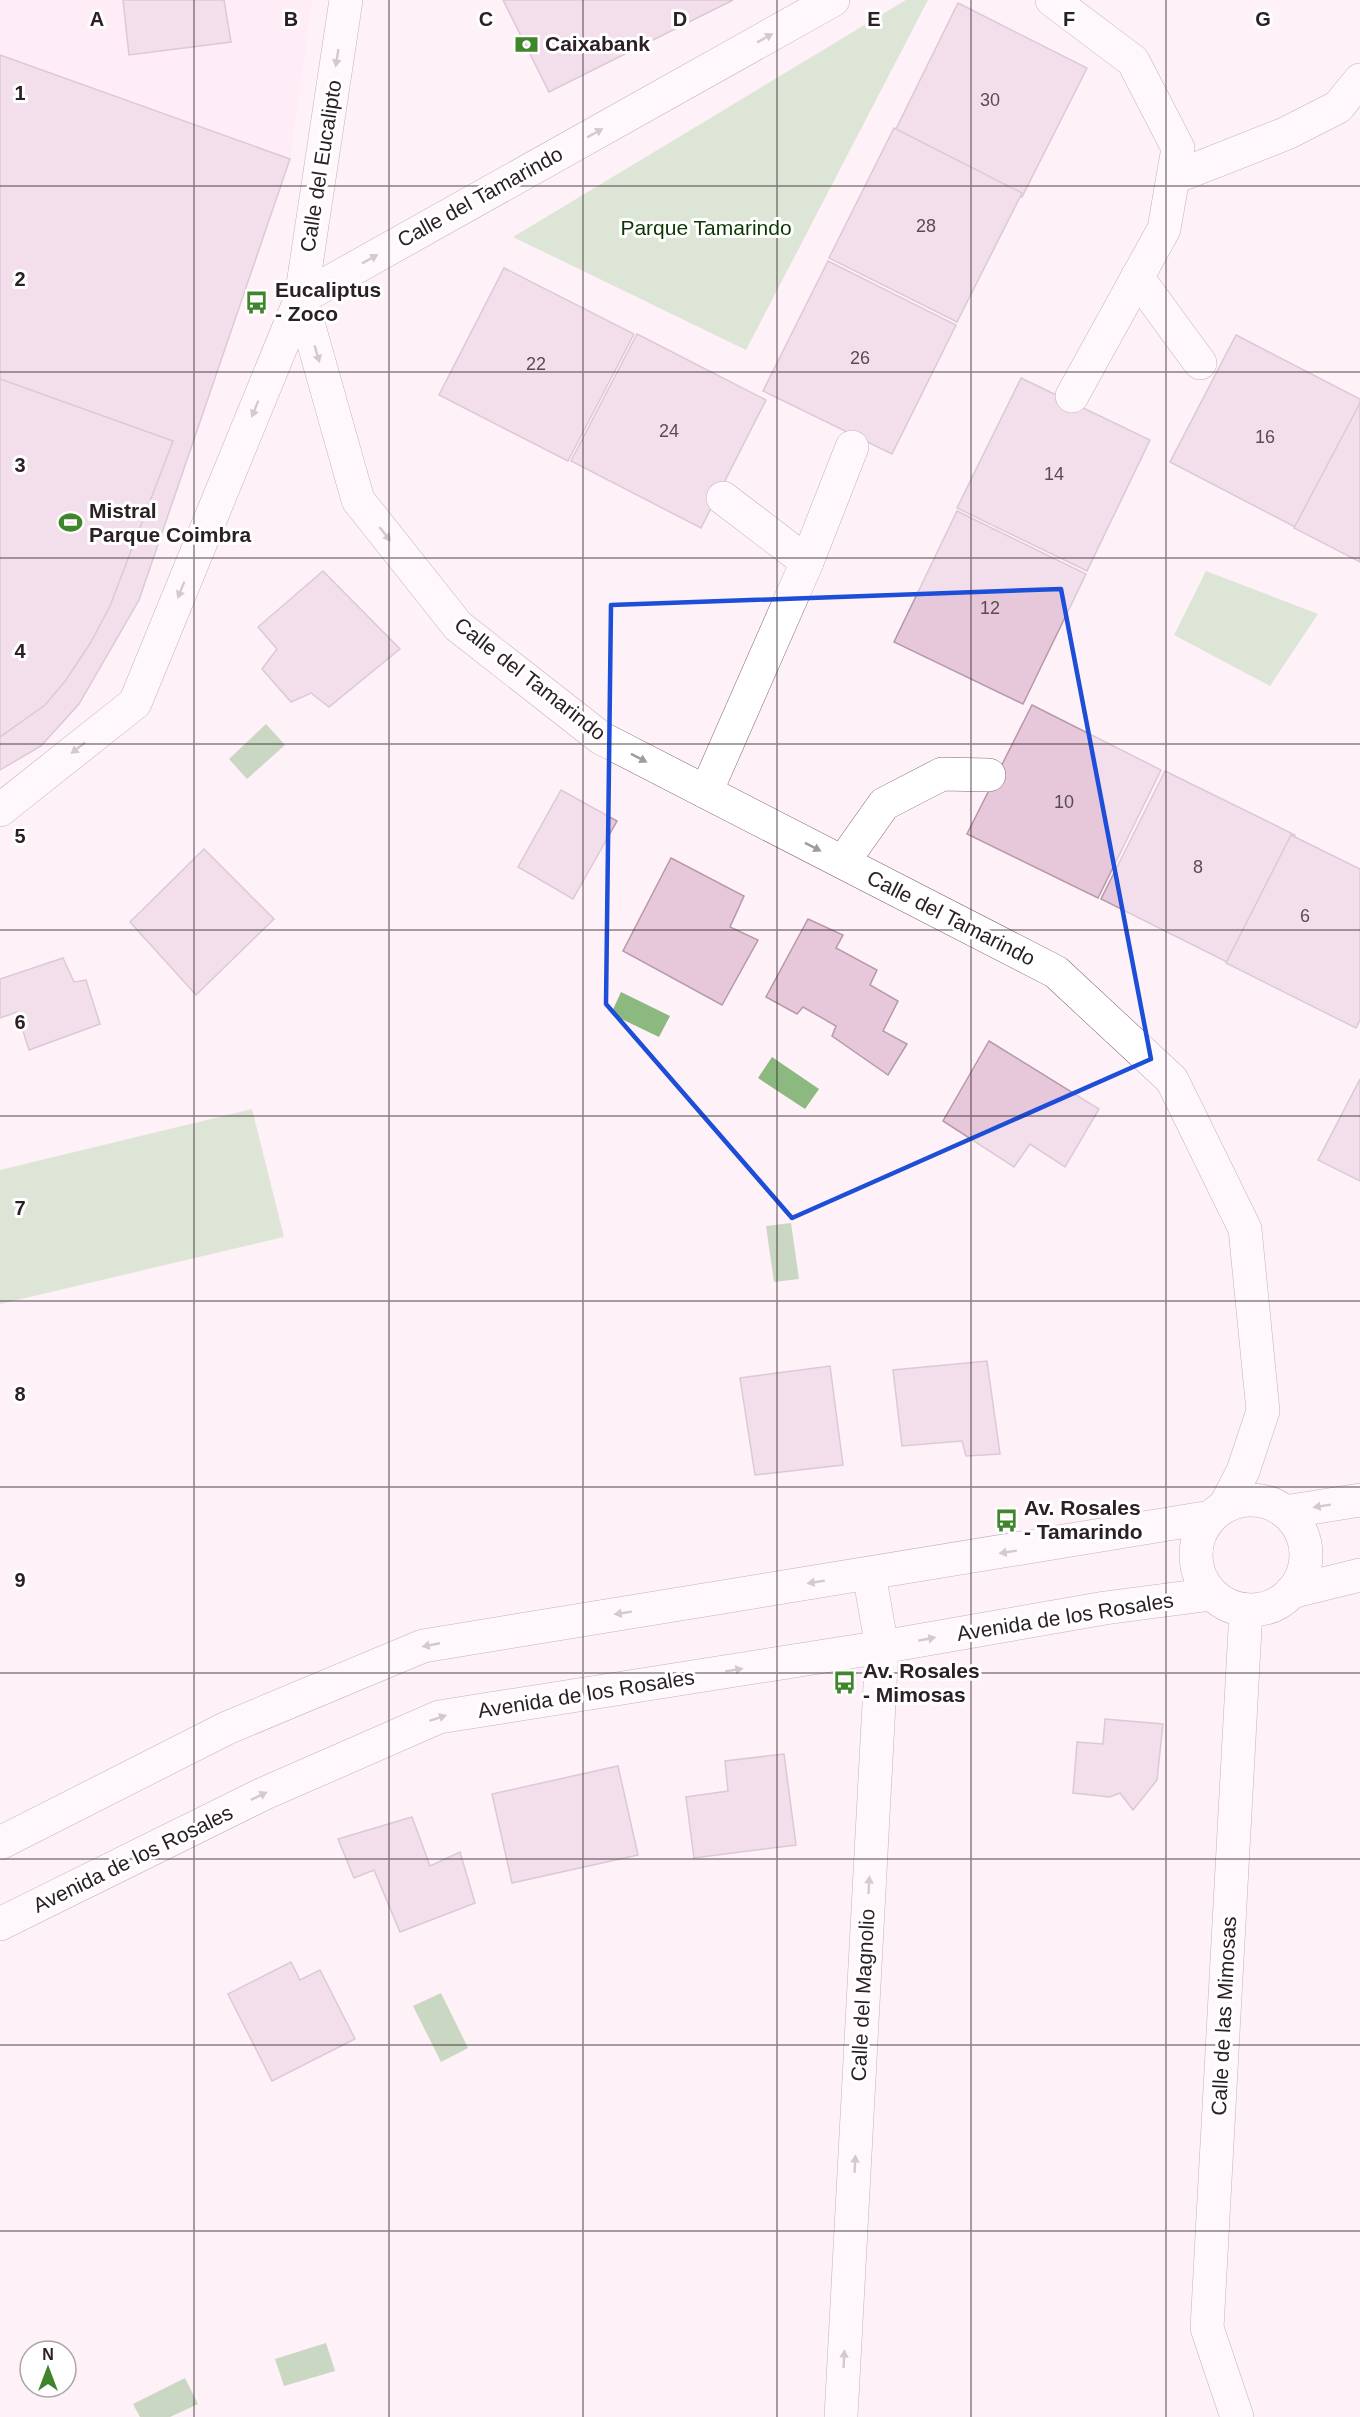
<svg xmlns="http://www.w3.org/2000/svg" width="1360" height="2417" font-family="Arial,sans-serif">
<rect width="100%" height="100%" fill="#fef1f8"/>
<polygon fill="#fee6f4" points="0,0 312,0 290,159 0,55"/>
<g fill="#b7d9ae">
<polygon points="906,0 928,0 746,350 513,237"/>
<polygon points="1206,571 1318,614 1270,686 1174,635"/>
<polygon points="252,1109 284,1237 0,1304 0,1170"/>
</g>
<g fill="#8cb980">
<polygon points="266,724 285,745 247,779 229,759"/>
<polygon points="621,992 670,1016 659,1037 611,1014"/>
<polygon points="772,1057 819,1089 805,1109 758,1078"/>
<polygon points="791,1223 799,1279 774,1282 766,1226"/>
<polygon points="441,1993 468,2048 441,2062 413,2006"/>
<polygon points="326,2343 335,2371 284,2386 275,2359"/>
<polygon points="185,2378 198,2404 170,2417 140,2417 133,2404"/>
</g>
<g fill="#e7c8db" stroke="#b699ab" stroke-width="1.5">
<polygon points="123,0 224,0 231,42 129,55"/>
<polygon points="503,0 733,0 549,92"/>
<polygon points="958,3 1087,68 1022,197 894,133"/>
<polygon points="0,55 290,159 139,600 79,704 41,746 0,770"/>
<polygon points="894,128 1022,193 957,322 829,258"/>
<polygon points="828,261 956,325 892,454 763,391"/>
<polygon points="504,268 634,334 568,461 439,395"/>
<polygon points="637,334 766,400 701,528 571,461"/>
<polygon points="1236,335 1360,399 1360,412 1299,529 1170,462"/>
<polygon points="1021,378 1150,440 1087,571 957,508"/>
<polygon points="0,379 173,441 110,606 91,642 66,680 45,705 0,737"/>
<polygon points="1360,403 1360,562 1294,528"/>
<polygon points="957,511 1086,574 1023,704 894,642"/>
<polygon points="323,571 400,649 329,707 311,693 291,702 262,669 277,649 258,627"/>
<polygon points="1032,705 1161,770 1098,898 967,834"/>
<polygon points="1165,771 1295,835 1231,964 1101,899"/>
<polygon points="561,790 617,821 573,899 518,867"/>
<polygon points="1291,835 1360,869 1360,1020 1356,1028 1226,963"/>
<polygon points="204,849 274,919 196,995 130,922"/>
<polygon points="671,858 744,896 730,927 758,940 722,1005 623,951"/>
<polygon points="808,919 843,935 836,948 877,970 870,985 898,1001 883,1031 907,1044 888,1075 832,1036 836,1026 803,1007 797,1014 766,997"/>
<polygon points="63,958 74,982 86,980 100,1024 29,1050 17,1012 0,1018 0,979"/>
<polygon points="989,1041 1099,1109 1065,1167 1030,1144 1014,1167 943,1121"/>
<polygon points="1360,1079 1360,1181 1318,1160"/>
<polygon points="987,1361 1000,1454 966,1456 962,1441 902,1446 893,1370"/>
<polygon points="830,1366 843,1465 755,1475 740,1378"/>
<polygon points="1105,1719 1163,1724 1157,1780 1133,1810 1120,1793 1110,1797 1073,1793 1077,1742 1103,1744"/>
<polygon points="784,1754 796,1845 694,1858 686,1797 728,1791 725,1761"/>
<polygon points="618,1766 638,1855 512,1883 492,1794"/>
<polygon points="412,1817 430,1866 460,1852 475,1903 400,1932 374,1870 354,1878 338,1839"/>
<polygon points="291,1962 300,1980 320,1970 355,2039 272,2081 228,1994"/>
</g>
<g fill="none" stroke-linecap="round" stroke-linejoin="round">
<defs>
<g id="minor">
<polyline points="833,0 301,298 358,500 458,626 601,738 1056,972 1172,1080 1245,1229 1263,1411 1243,1471 1225,1506"/>
<polyline points="1052,0 1133,61 1178,148 1164,229 1072,396"/>
<polyline points="1173,178 1287,133 1338,107 1360,80"/>
<polyline points="1137,277 1200,363"/>
<polyline points="723,498 807,562"/>
<polyline points="706,792 807,562 852,447"/>
<polyline points="0,810 135,703 301,298 346,0"/>
<polyline points="843,862 884,804 942,774 989,775"/>
<circle cx="1251" cy="1555" r="55"/>
<polyline points="1285,1512 1360,1500"/>
<polyline points="1291,1592 1360,1575"/>
<polyline points="0,1843 227,1728 423,1646 1211,1517"/>
<polyline points="0,1924 263,1794 439,1717 882,1647 1105,1608 1212,1594"/>
<polyline points="841,2417 882,1647 869,1574"/>
<polyline points="1237,2417 1207,2328 1246,1610"/>
</g>
</defs>
<use href="#minor" stroke="#816677" stroke-width="34"/>
<use href="#minor" stroke="#fff" stroke-width="33"/>
</g>
<defs><path id="oneway-solid" d="M-6-.8H1V-3.2L6.5 0L1 3.2V.8H-6Z" transform="scale(1.5)"/></defs>
<g fill="#a09b9e">
<use href="#oneway-solid" transform="translate(765 38) rotate(-29)"/>
<use href="#oneway-solid" transform="translate(337 58) rotate(99)"/>
<use href="#oneway-solid" transform="translate(595 133) rotate(-29)"/>
<use href="#oneway-solid" transform="translate(370 259) rotate(-29)"/>
<use href="#oneway-solid" transform="translate(317 354) rotate(74)"/>
<use href="#oneway-solid" transform="translate(255 409) rotate(112)"/>
<use href="#oneway-solid" transform="translate(385 534) rotate(52)"/>
<use href="#oneway-solid" transform="translate(181 590) rotate(112)"/>
<use href="#oneway-solid" transform="translate(78 748) rotate(142)"/>
<use href="#oneway-solid" transform="translate(639 758) rotate(27)"/>
<use href="#oneway-solid" transform="translate(813 847) rotate(27)"/>
<use href="#oneway-solid" transform="translate(1322 1506) rotate(171)"/>
<use href="#oneway-solid" transform="translate(1008 1552) rotate(171)"/>
<use href="#oneway-solid" transform="translate(816 1582) rotate(171)"/>
<use href="#oneway-solid" transform="translate(623 1613) rotate(171)"/>
<use href="#oneway-solid" transform="translate(927 1639) rotate(-10)"/>
<use href="#oneway-solid" transform="translate(431 1645) rotate(169)"/>
<use href="#oneway-solid" transform="translate(734 1670) rotate(-9)"/>
<use href="#oneway-solid" transform="translate(438 1718) rotate(-18)"/>
<use href="#oneway-solid" transform="translate(259 1796) rotate(-26)"/>
<use href="#oneway-solid" transform="translate(869 1885) rotate(-87)"/>
<use href="#oneway-solid" transform="translate(855 2164) rotate(-87)"/>
<use href="#oneway-solid" transform="translate(844 2359) rotate(-87)"/>
</g>
<path d="M0 0H1360V2417H0ZM 1061,589 L 1151,1059 L 792,1218 L 606,1004 L 611,605 Z" fill="#fef1f8" fill-opacity=".55" fill-rule="evenodd"/>
<path fill="none" stroke="#1d4ed8" stroke-width="4.5" stroke-linejoin="round" d="M 1061,589 L 1151,1059 L 792,1218 L 606,1004 L 611,605 Z"/>
<path fill="none" stroke="#2c2027" stroke-width="1.5" stroke-opacity="0.55" d="M 194,0 L 194,2417M 389,0 L 389,2417M 583,0 L 583,2417M 777,0 L 777,2417M 971,0 L 971,2417M 1166,0 L 1166,2417M 0,186 L 1360,186M 0,372 L 1360,372M 0,558 L 1360,558M 0,744 L 1360,744M 0,930 L 1360,930M 0,1116 L 1360,1116M 0,1301 L 1360,1301M 0,1487 L 1360,1487M 0,1673 L 1360,1673M 0,1859 L 1360,1859M 0,2045 L 1360,2045M 0,2231 L 1360,2231"/>
<defs>
<symbol id="bank-bare" viewBox="-9 -9 18 18"><path d="M-6-4H6V4H-6ZM0-2.3a2.3 2.3 0 1 0 0 4.6a2.3 2.3 0 1 0 0-4.6Z" fill="#3e852b" stroke="#fff" stroke-width="2.5" paint-order="stroke"/></symbol>
<symbol id="bus-bare" viewBox="-9 -9 18 18"><path d="M-5-6H5V4H4V6H2V4H-2V6H-4V4H-5ZM-3.5-4V0h7V-4ZM-3.5 1.2v1.5H-2V1.2ZM2 1.2v1.5H3.5V1.2Z" fill="#3e852b" stroke="#fff" stroke-width="2.5" paint-order="stroke"/></symbol>
<symbol id="stadium-bare" viewBox="-9 -9 18 18"><path d="M0-5a6.5 5 0 1 0 0 10a6.5 5 0 1 0 0-10ZM-3.5-1.8h7v3.6h-7Z" fill="#3e852b" stroke="#fff" stroke-width="2.5" paint-order="stroke"/></symbol>
</defs>
<g fill-rule="evenodd">
<use href="#bank-bare" x="510" y="28" width="33" height="33"/>
<use href="#bus-bare" x="240" y="286" width="33" height="33"/>
<use href="#stadium-bare" x="54" y="506" width="33" height="33"/>
<use href="#bus-bare" x="990" y="1504" width="33" height="33"/>
<use href="#bus-bare" x="828" y="1666" width="33" height="33"/>
</g>
<g text-anchor="middle" stroke-width="6" stroke-linejoin="round" paint-order="stroke">
<g font-size="18" fill="#5b4a54">
<text x="990" y="106">30</text>
<text x="926" y="232">28</text>
<text x="860" y="364">26</text>
<text x="536" y="370">22</text>
<text x="669" y="437">24</text>
<text x="1265" y="443">16</text>
<text x="1054" y="480">14</text>
<text x="990" y="614">12</text>
<text x="1064" y="808">10</text>
<text x="1198" y="873">8</text>
<text x="1305" y="922">6</text>
</g>
<g font-size="21" font-weight="bold" fill="#2c2027" stroke="#fff" text-anchor="start">
<text x="545" y="51">Caixabank</text>
<text x="275" y="297">Eucaliptus<tspan x="275" dy="24">- Zoco</tspan></text>
<text x="89" y="518">Mistral<tspan x="89" dy="24">Parque Coimbra</tspan></text>
<text x="1024" y="1515">Av. Rosales<tspan x="1024" dy="24">- Tamarindo</tspan></text>
<text x="863" y="1678">Av. Rosales<tspan x="863" dy="24">- Mimosas</tspan></text>
</g>
<g font-size="21" fill="#2c2027" stroke="#fff">
<text transform="translate(321 166) rotate(-81)" y="7">Calle del Eucalipto</text>
<text transform="translate(480 197) rotate(-29)" y="7">Calle del Tamarindo</text>
<text transform="translate(530 679) rotate(38)" y="7">Calle del Tamarindo</text>
<text transform="translate(951 918) rotate(27)" y="7">Calle del Tamarindo</text>
<text transform="translate(1065 1617) rotate(-9)" y="7">Avenida de los Rosales</text>
<text transform="translate(586 1694) rotate(-9)" y="7">Avenida de los Rosales</text>
<text transform="translate(133 1859) rotate(-26)" y="7">Avenida de los Rosales</text>
<text transform="translate(863 1995) rotate(-87)" y="7">Calle del Magnolio</text>
<text transform="translate(1224 2016) rotate(-87)" y="7">Calle de las Mimosas</text>
</g>
<g font-size="21" fill="#0b3800" stroke="#fff">
<text x="706" y="235">Parque Tamarindo</text>
</g>
</g>
<g font-size="20" text-anchor="middle" font-weight="bold" fill="#2c2027" stroke="#fff" stroke-width="6" stroke-linejoin="round" paint-order="stroke">
<text x="97" y="26">A</text>
<text x="291" y="26">B</text>
<text x="486" y="26">C</text>
<text x="680" y="26">D</text>
<text x="874" y="26">E</text>
<text x="1069" y="26">F</text>
<text x="1263" y="26">G</text>
<text x="20" y="100">1</text>
<text x="20" y="286">2</text>
<text x="20" y="472">3</text>
<text x="20" y="658">4</text>
<text x="20" y="843">5</text>
<text x="20" y="1029">6</text>
<text x="20" y="1215">7</text>
<text x="20" y="1401">8</text>
<text x="20" y="1587">9</text>
</g>
<g transform="translate(48 2369)"><circle r="28" fill="#ffffff" stroke="#aba6a9" stroke-width="1.5"/>
<path d="M0-4.5L10 22L0 15L-10 22Z" fill="#3e852b"/>
<text y="-9" font-size="16" font-weight="bold" text-anchor="middle" fill="#2c2027">N</text>
</g>
</svg>
